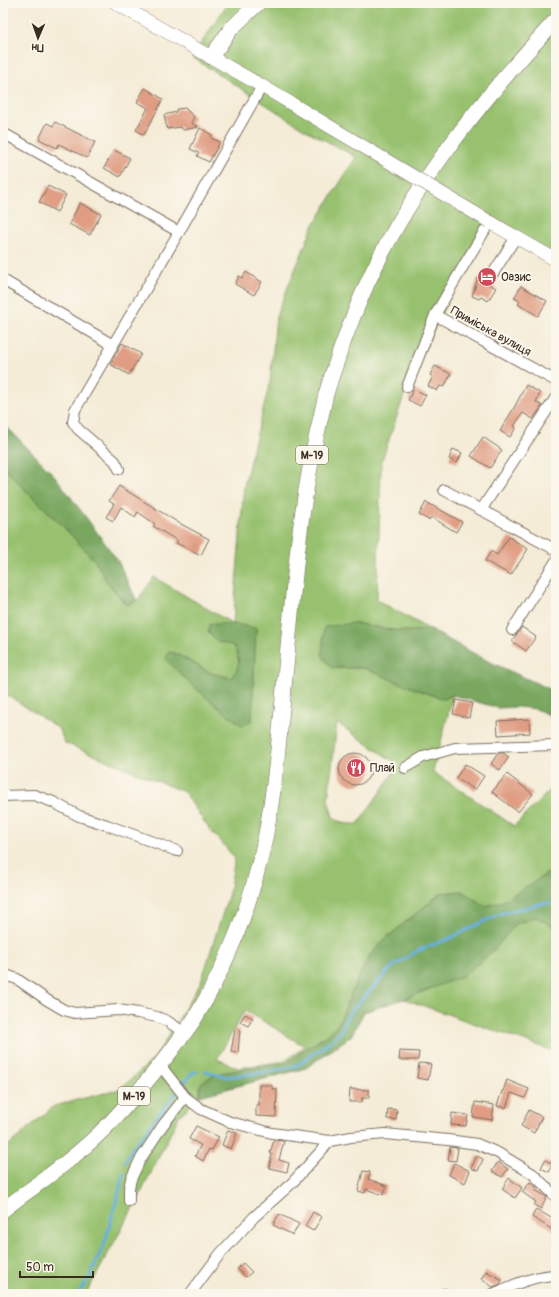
<svg xmlns="http://www.w3.org/2000/svg" width="559" height="1297" font-family="Pangolin,sans-serif">
<rect width="100%" height="100%" fill="#fbf7ec"/>
<filter id="ink" filterUnits="userSpaceOnUse"><feTurbulence type="fractalNoise" baseFrequency=".025" numOctaves="2"/><feDisplacementMap in="SourceGraphic" scale="8" xChannelSelector="R" yChannelSelector="G"/><feConvolveMatrix kernelMatrix="1 2 1 2 8 2 1 2 1" color-interpolation-filters="sRGB"/></filter>
<filter id="wash" filterUnits="userSpaceOnUse"><feTurbulence type="fractalNoise" baseFrequency=".012" numOctaves="4" result="noise"/><feDisplacementMap in="SourceGraphic" scale="16" xChannelSelector="R" yChannelSelector="G"/><feGaussianBlur stdDeviation="0.9" result="paint"/><feColorMatrix in="noise" values="0 0 0 0 0 0 0 0 0 0 0 0 0 0 0 0 0 1.4 0 .05"/><feComposite in="paint" operator="in"/></filter>
<g filter="url(#wash)">
<rect width="100%" height="100%" fill="#f4ecd7"/>
<g fill="#97c16e" stroke="#697646" fill-rule="evenodd">
<path d="M 228,3 L 556,3 L 556,262 L 487,224 L 464,265 L 409,381 L 381,463 L 377,600 L 429,629 C 404,635 378,627 354,623 L 332,668 L 364,668 L 407,686 L 444,699 L 453,695 L 433,772 L 514,826 L 552,788 L 556,781 L 556,874 L 547,874 L 503,901 L 485,906 L 462,891 L 441,893 L 385,939 L 371,954 L 357,980 L 339,1023 L 328,1035 L 308,1047 L 287,1063 L 246,1069 L 200,1085 L 200,1096 L 179,1116 L 139,1197 L 86,1294 L 3,1294 L 3,1150 L 54,1106 L 120,1089 L 154,1059 L 201,982 L 229,893 L 235,858 L 210,830 L 184,792 L 65,743 L 58,728 L 3,692 L 3,465 L 22,487 L 62,525 L 95,561 L 108,583 L 126,605 L 137,601 L 154,577 L 233,624 L 238,560 L 244,485 L 270,382 L 276,316 L 313,226 L 356,157 L 304,129 L 192,57 ZM 256,628 L 252,720 L 243,725 L 220,709 L 193,686 L 175,668 L 168,652 L 175,653 L 211,673 L 231,678 C 241,666 240,660 234,645 L 218,642 ZM 337,723 L 400,766 L 394,772 L 358,824 L 348,824 L 342,823 L 333,817 L 328,800 ZM 245,1010 L 304,1046 L 304,1047 L 285,1061 L 238,1068 L 217,1059 Z"/>
<polygon points="536,917 556,928 556,1052 404,999 463,976 495,949 515,924"/>
</g>
<g fill="#79a761" stroke="#5a6840">
<polygon points="3,423 54,475 88,520 118,561 137,601 126,605 108,583 95,561 62,525 22,487 3,465"/>
<path d="M 354,623 C 378,627 404,635 429,629 L 488,661 L 556,692 L 556,718 L 536,709 L 518,707 L 498,708 L 453,695 L 444,699 L 407,686 L 364,668 L 332,668 L 322,655 L 324,627 Z"/>
<path d="M 210,624 L 234,624 L 256,628 L 252,720 L 243,726 C 215,706 189,684 166,659 L 168,652 L 175,653 L 211,673 L 231,678 C 241,666 240,660 234,646 L 218,642 L 208,632 Z"/>
<polygon points="547,874 556,874 556,928 536,917 515,924 495,949 463,976 404,999 364,1012 351,1036 306,1068 200,1096 200,1085 203,1081 219,1073 287,1063 308,1047 328,1035 339,1023 357,980 371,954 385,939 441,893 462,891 485,906 503,901"/>
</g>
<g fill="none" stroke-linecap="round" stroke-linejoin="round">
<g stroke="#65afdd" stroke-width="3">
<polyline points="205,1071 227,1077 267,1072 296,1066 330,1042 340,1032 350,1012 393,966 419,950 448,939 499,914 544,903 556,904"/>
<polyline points="184,1083 192,1073 197,1072"/>
<polyline points="125,1162 132,1149 176,1093"/>
<polyline points="78,1294 89,1278 105,1242 124,1173"/>
</g>
</g>
<g id="blocks">
<g fill="#e09d83">
<polygon points="145,88 163,99 144,135 136,130 148,108 137,102"/>
<polygon points="185,108 194,117 191,123 198,127 183,130 180,127 167,129 164,115 176,112 177,109"/>
<polygon points="55,122 95,142 87,158 59,144 57,148 39,139 47,123 53,126"/>
<polygon points="200,128 212,135 211,138 220,142 209,162 197,156 199,153 190,149"/>
<polygon points="114,150 130,158 120,177 104,168"/>
<polygon points="48,186 66,195 57,212 39,202"/>
<polygon points="80,203 101,214 90,235 69,224"/>
<polygon points="246,272 262,282 254,295 235,284 239,276 242,278"/>
<polygon points="478,278 496,288 488,301 481,297 479,299 472,296"/>
<polygon points="521,286 547,301 538,316 518,304 520,301 514,298"/>
<polygon points="122,343 141,354 129,375 110,364"/>
<polygon points="435,366 451,374 444,387 440,386 437,391 428,386 433,377 430,375"/>
<polygon points="526,385 540,393 536,402 542,406 533,419 523,413 514,426 516,428 510,437 500,431 514,408"/>
<polygon points="414,389 426,395 420,406 408,400"/>
<polygon points="483,437 502,450 490,468 471,456"/>
<polygon points="453,449 462,453 457,463 449,459"/>
<polygon points="119,486 179,523 209,539 201,555 176,543 178,541 153,526 155,524 138,512 135,517 121,507 113,521 106,517 114,504 109,501"/>
<polygon points="426,502 462,522 456,532 431,517 429,520 419,515"/>
<polygon points="509,537 528,549 511,575 485,561 491,551 497,555"/>
<polygon points="522,627 536,637 526,651 512,641"/>
<polygon points="456,700 472,703 469,718 453,714"/>
<polygon points="529,719 530,733 498,735 497,721"/>
<polygon points="498,753 503,753 509,757 500,770 491,764"/>
<circle cx="355" cy="769" r="16"/>
<polygon points="465,764 484,776 475,790 456,778"/>
<polygon points="507,774 533,794 518,812 492,792"/>
<polygon points="245,1014 253,1018 248,1026 240,1022"/>
<polygon points="235,1029 240,1030 238,1053 231,1052"/>
<polygon points="400,1051 419,1052 418,1060 399,1060"/>
<polygon points="419,1063 431,1064 428,1080 417,1078"/>
<polygon points="507,1080 529,1089 525,1098 511,1093 506,1108 497,1106 502,1091 503,1091"/>
<polygon points="259,1085 272,1085 272,1089 277,1089 276,1117 256,1116 256,1105 259,1105"/>
<polygon points="350,1089 369,1090 369,1098 362,1098 362,1102 349,1102"/>
<polygon points="475,1102 494,1105 492,1120 473,1117"/>
<polygon points="388,1109 397,1110 396,1120 387,1119"/>
<polygon points="529,1110 542,1117 534,1133 521,1126"/>
<polygon points="452,1113 468,1115 466,1126 451,1125"/>
<polygon points="196,1126 219,1137 212,1150 209,1149 203,1161 195,1156 201,1145 189,1139"/>
<polygon points="228,1130 237,1133 231,1149 222,1145"/>
<polygon points="274,1140 284,1141 279,1160 289,1163 287,1172 269,1168 272,1154 270,1153"/>
<polygon points="450,1147 458,1148 456,1161 448,1160"/>
<polygon points="477,1156 483,1159 478,1171 471,1168"/>
<polygon points="545,1160 553,1164 549,1172 541,1168"/>
<polygon points="498,1162 508,1169 502,1177 492,1171"/>
<polygon points="454,1163 470,1171 465,1183 449,1175"/>
<polygon points="363,1171 370,1172 368,1179 387,1186 383,1195 366,1189 365,1193 358,1191"/>
<polygon points="509,1178 522,1188 515,1198 502,1189"/>
<polygon points="530,1182 537,1188 535,1190 547,1197 541,1209 534,1205 536,1202 522,1192"/>
<polygon points="536,1209 556,1221 556,1232 532,1217"/>
<polygon points="313,1212 322,1217 313,1231 305,1226"/>
<polygon points="279,1214 299,1224 293,1235 273,1225"/>
<polygon points="243,1263 252,1272 246,1277 237,1269"/>
<polygon points="486,1271 502,1280 500,1284 493,1287 481,1279"/>
</g>
</g>
</g>
<g filter="url(#ink)">
<use href="#blocks" fill-opacity="0" stroke="#7c6e5f" stroke-width="1"/>
<g fill="none" stroke-linecap="round" stroke-linejoin="round">
<defs>
<g id="minor">
<polyline points="3,133 179,232"/>
<polyline points="494,272 516,237"/>
<polyline points="3,280 113,345"/>
<polyline points="435,315 556,381"/>
<polyline points="407,387 435,315 464,265 490,222"/>
<polyline points="119,469 115,461 78,429 73,422 75,410 179,232 262,86"/>
<polyline points="444,490 556,550"/>
<polyline points="481,510 556,397"/>
<polyline points="512,630 556,561"/>
<polyline points="405,768 423,757 455,748 556,745"/>
<polyline points="3,796 34,795 53,802 79,816 107,825 177,851"/>
<polyline points="3,974 17,979 47,1000 64,1010 75,1013 118,1010 138,1013 157,1017 167,1021 185,1033"/>
<polyline points="160,1065 185,1097 201,1109 230,1122 272,1133 330,1141 351,1137 385,1134 448,1140 477,1144 498,1153 533,1174 556,1197"/>
<polyline points="129,1201 129,1188 131,1179 140,1160 163,1125 185,1097"/>
<polyline points="190,1294 220,1254 254,1217 292,1183 330,1141"/>
<polyline points="444,1294 445,1294"/>
<path d="M 493,1294 C 510,1286 537,1275 556,1275"/>
</g>
<g id="major">
<polyline points="116,3 262,86 364,147"/>
<polyline points="490,222 556,260"/>
</g>
<g id="highway">
<polyline points="211,57 231,29 258,3"/>
<path d="M 3,1210 C 37,1184 74,1159 104,1129 C 128,1105 150,1078 171,1051 C 179,1040 188,1029 195,1018 C 229,962 253,898 266,834 C 277,776 281,716 287,657 C 294,582 300,508 317,434 C 320,421 323,407 326,394 C 341,346 358,299 381,255 C 426,168 490,91 556,20"/>
</g>
</defs>
<use href="#minor" stroke="#7c6e5f" stroke-width="12"/>
<use href="#major" stroke="#7c6e5f" stroke-width="14"/>
<use href="#highway" stroke="#7c6e5f" stroke-width="16"/>
<use href="#minor" stroke="#fff" stroke-width="10"/>
<use href="#major" stroke="#fff" stroke-width="13"/>
<use href="#highway" stroke="#fff" stroke-width="15"/>
<defs>
<polyline id="major-bridge" points="364,147 490,222"/>
</defs>
<use href="#major-bridge" stroke="#7c6e5f" stroke-width="14" stroke-linecap="butt"/>
<use href="#major-bridge" stroke="#fff" stroke-width="13"/>
</g>
</g>
<defs>
<symbol id="hotel-disc" viewBox="-11 -11 22 22"><circle r="9.5" fill="#d1495b" stroke="#fbf7ec"/><path d="M-6-4.5h1.5V1H6V5H4.5V3h-9V5H-6ZM-4 0a1.8 1.8 0 1 1 3.6 0ZM.5 0V-2.5h3Q6-2.5 6 0Z" fill="#fff"/></symbol>
<symbol id="restaurant-disc" viewBox="-11 -11 22 22"><circle r="9.5" fill="#d1495b" stroke="#fbf7ec"/><path d="M-5-6h1v4h1v-4h1v4h1v-4h1v5L-1.5 .5V6h-2V.5L-5-1ZM5-6V6H3V1.5H1.5Q1.5-4 5-6Z" fill="#fff"/></symbol>
</defs>
<g fill-rule="evenodd">
<use href="#hotel-disc" x="476" y="266" width="22" height="22"/>
<use href="#restaurant-disc" x="345" y="757" width="22" height="22"/>
</g>
<g text-anchor="middle" stroke-width="4" stroke-linejoin="round" paint-order="stroke">
<g fill="#fbf7ec" stroke="#75685c" stroke-width="1">
<rect x="296" y="446" width="32" height="18" rx="3"/>
<rect x="118" y="1087" width="32" height="18" rx="3"/>
</g>
<g font-size="11" font-weight="bold" fill="#3b2a1e">
<text x="312" y="459">М-19</text>
<text x="134" y="1100">М-19</text>
</g>
<g font-size="12" fill="#3b2a1e" stroke="#fbf7ec" text-anchor="start">
<text x="501" y="281">Оазис</text>
<text x="370" y="772">Плай</text>
</g>
<g font-size="12" fill="#3b2a1e" stroke="#fbf7ec">
<text transform="translate(491 331) rotate(29)" y="4">Приміська вулиця</text>
</g>
</g>
<rect width="559" height="1297" fill="none" stroke="#fbf7ec" stroke-width="16"/>
<g transform="translate(38 38) rotate(182)" stroke="#fbf7ec" stroke-width="3" paint-order="stroke">
<path d="M0-3L7 15L0 10L-7 15Z" fill="#3b2a1e"/>
<text y="-6" font-size="11" font-weight="bold" text-anchor="middle" fill="#3b2a1e">Пн</text>
</g>
<path d="M20 1271v6h73v-6" fill="none" stroke="#3b2a1e" stroke-width="2"/>
<text x="26" y="1271" font-size="12" fill="#3b2a1e" stroke="#fbf7ec" stroke-width="3" paint-order="stroke">50 m</text>
</svg>
